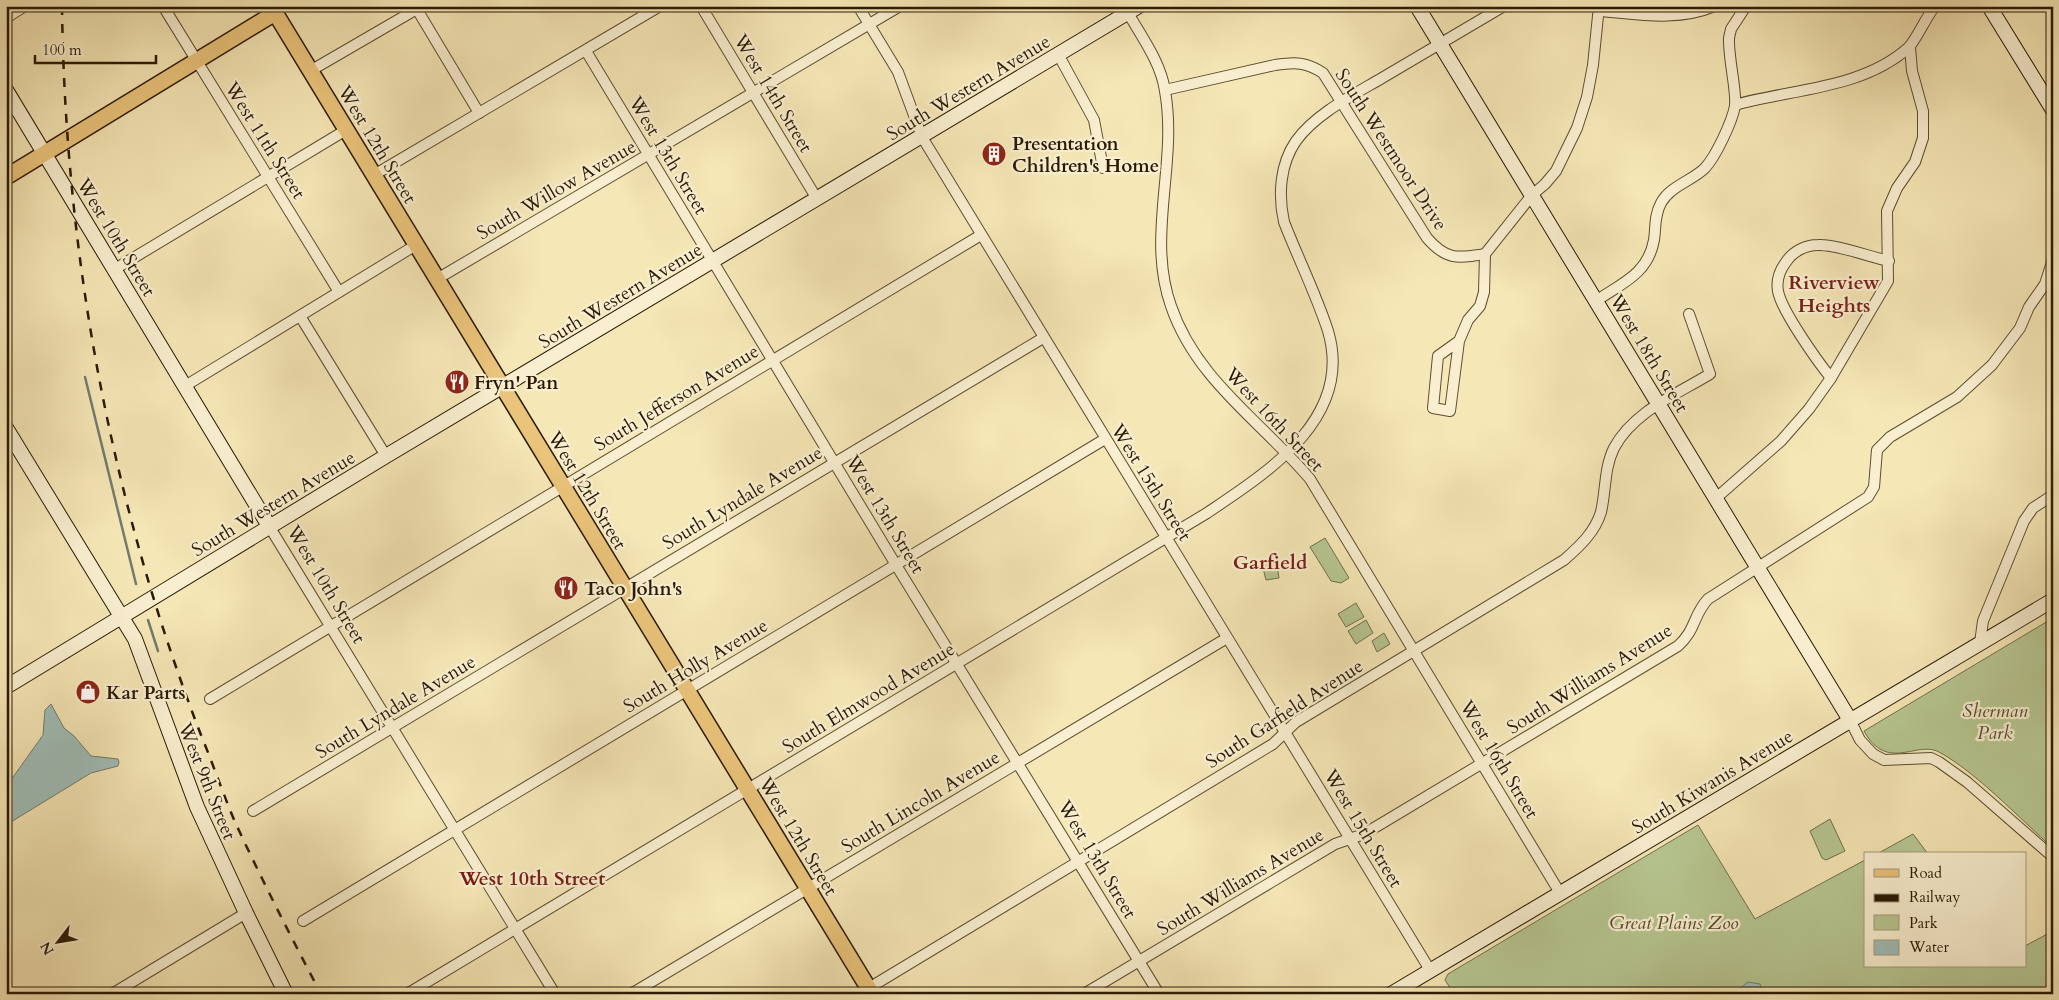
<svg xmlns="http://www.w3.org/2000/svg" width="2059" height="1000" font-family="Cardo,serif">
<rect width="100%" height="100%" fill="#f6e7b6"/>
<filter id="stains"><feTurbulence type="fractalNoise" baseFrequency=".004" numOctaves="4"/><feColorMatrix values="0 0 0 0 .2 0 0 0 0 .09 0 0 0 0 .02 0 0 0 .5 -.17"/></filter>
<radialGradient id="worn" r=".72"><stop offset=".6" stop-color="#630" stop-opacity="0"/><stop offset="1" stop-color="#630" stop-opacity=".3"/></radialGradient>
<g fill="#b7c792" stroke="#70704c">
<polygon points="1325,538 1349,578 1341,583 1331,581 1310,547"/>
<polygon points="1276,559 1279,578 1266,580 1261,560"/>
<polygon points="1356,603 1364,617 1346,627 1338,614"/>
<path d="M 2053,618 L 2053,848 C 2020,819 1976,772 1939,752 C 1917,740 1887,773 1864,731 Z"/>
<polygon points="1366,620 1373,633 1356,644 1348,631"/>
<polygon points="1384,633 1390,644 1377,652 1372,641"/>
<polygon points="1830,819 1845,851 1826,860 1822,858 1810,831"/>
<polygon points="1698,825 1755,919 1865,860 1865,966 2025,966 2025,946 2053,931 2053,994 1454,994 1445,980 1448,974"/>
<polygon points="1913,834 1928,854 1877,854"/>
</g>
<g fill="#a0beb8" stroke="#717c70">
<polygon points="51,704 64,728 74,736 91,756 118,759 119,762 118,766 91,773 6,825 6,787 43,735 45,710"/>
<polygon points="1748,982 1760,984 1763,994 1733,994"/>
</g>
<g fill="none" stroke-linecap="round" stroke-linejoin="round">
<g stroke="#717c70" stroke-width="2.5">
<polyline points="85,377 136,584"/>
<polyline points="148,620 158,651"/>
</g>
<defs>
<g id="street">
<polyline points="163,6 339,292"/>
<polyline points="415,6 479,113"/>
<polyline points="701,6 817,199"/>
<polyline points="858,6 898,72 922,137 1430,970"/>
<path d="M 1600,11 C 1638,14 1677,22 1715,6"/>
<path d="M 1128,13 C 1142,37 1161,63 1165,91 C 1178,163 1146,236 1171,306 C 1196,380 1262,422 1310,479 L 1560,893"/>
<polyline points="6,18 25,6"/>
<polyline points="586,51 896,565 1159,994"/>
<polyline points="1058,54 1094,120 1103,168"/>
<polyline points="310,71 422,6"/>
<path d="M 1165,90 L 1275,65 C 1296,62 1306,62 1323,73 L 1427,238 C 1447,261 1458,258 1485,254 L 1532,195 L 1545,184 L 1556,171 L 1577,128 L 1587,97 L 1593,65 L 1599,6"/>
<path d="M 1735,105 C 1791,89 1862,89 1908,48 C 1915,42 1926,17 1935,6"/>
<polyline points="374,175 660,6"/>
<polyline points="115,269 346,130"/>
<polyline points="437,279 900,6"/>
<path d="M 1596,301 C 1622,283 1648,274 1654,240 C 1656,227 1654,216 1661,203 C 1670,186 1692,181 1705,168 C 1716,156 1732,122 1735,106 C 1737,92 1728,57 1729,38 L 1731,29 L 1746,6"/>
<polyline points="300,316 386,456"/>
<polyline points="1459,341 1438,356 1433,408 1450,411 1459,341 1468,320 1480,306 1484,292 1485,254"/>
<path d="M 1831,378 C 1818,362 1781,310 1778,291 C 1776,280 1780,270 1786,262 C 1793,251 1806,245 1818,245 C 1836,244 1870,257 1889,261"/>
<polyline points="185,386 416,245"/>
<polyline points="1715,499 1781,441 1809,409 1831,378 1888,281 1887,211 1897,188 1915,162 1923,138 1923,111 1912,71 1910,47"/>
<polyline points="269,526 555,994"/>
<polyline points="1980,643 1983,621 2024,521 2033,508 2053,495"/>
<polyline points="210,699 981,235"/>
<polyline points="1850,720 1860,740 1873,754 1884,760 1931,758 1939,762 1967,782 2053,857"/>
<polyline points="253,811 1043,338"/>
<polyline points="303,921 1105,439"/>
<polyline points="112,994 246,913"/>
<path d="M 407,994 L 1207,513 C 1268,472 1354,418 1328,331 C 1316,294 1298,258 1284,222 C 1278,195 1280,164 1296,141 C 1315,114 1355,94 1382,78 C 1423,54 1463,30 1504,6"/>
<polyline points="631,994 1227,638"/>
<path d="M 859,994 L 1273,744 L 1296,722 L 1564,560 C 1580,546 1595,532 1601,512 C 1606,491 1604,468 1614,448 C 1633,412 1677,394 1710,374 L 1689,314"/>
<path d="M 1084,994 L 1335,844 L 1364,834 L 1678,646 C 1696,630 1693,615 1708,599 L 1868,497 L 1874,487 L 1877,450 L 1890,437 L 1957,397 L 1992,365 L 2020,328 L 2029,307 L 2045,284 L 2053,259"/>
</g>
<g id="secondary">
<polyline points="1417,6 1850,720"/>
<polyline points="1989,6 2053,110"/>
<polyline points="6,90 269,526"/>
<polyline points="6,428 135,639 197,807 246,913 286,994"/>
<polyline points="6,687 386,456 1139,6"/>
<polyline points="1391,994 2053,600"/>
</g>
<g id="primary">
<polyline points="271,6 872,994"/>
<polyline points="6,177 275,13"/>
</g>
</defs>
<use href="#street" stroke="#5d4d31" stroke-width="12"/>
<use href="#secondary" stroke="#2a1a05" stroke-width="16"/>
<use href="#primary" stroke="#2a1a05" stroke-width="18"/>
<use href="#street" stroke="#f9efd0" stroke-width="10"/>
<use href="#secondary" stroke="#f9efd0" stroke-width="14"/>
<use href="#primary" stroke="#ebc47b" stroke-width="15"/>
<path stroke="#2a1a05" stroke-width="2.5" stroke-dasharray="9 9" stroke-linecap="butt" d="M 62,6 C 65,255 111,503 201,735 C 213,764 223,794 235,822 C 262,880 291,937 321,994"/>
</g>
<defs>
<symbol id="building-disc" viewBox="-11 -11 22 22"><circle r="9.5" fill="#8f2418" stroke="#f9efd0"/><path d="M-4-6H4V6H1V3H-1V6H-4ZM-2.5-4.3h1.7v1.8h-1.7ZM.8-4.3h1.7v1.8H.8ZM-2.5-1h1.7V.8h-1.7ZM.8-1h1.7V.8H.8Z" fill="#fff"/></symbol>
<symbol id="restaurant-disc" viewBox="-11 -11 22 22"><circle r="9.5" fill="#8f2418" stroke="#f9efd0"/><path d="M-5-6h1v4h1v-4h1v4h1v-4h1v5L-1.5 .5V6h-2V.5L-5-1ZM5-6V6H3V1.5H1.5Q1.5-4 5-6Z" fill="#fff"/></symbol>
<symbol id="shop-disc" viewBox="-11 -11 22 22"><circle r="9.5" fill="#8f2418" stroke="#f9efd0"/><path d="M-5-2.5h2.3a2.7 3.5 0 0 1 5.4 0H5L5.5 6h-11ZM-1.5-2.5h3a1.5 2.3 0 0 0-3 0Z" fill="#fff"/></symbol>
</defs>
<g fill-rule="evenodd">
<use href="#building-disc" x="980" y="140" width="28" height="28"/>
<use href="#restaurant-disc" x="443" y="368" width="28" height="28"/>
<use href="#restaurant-disc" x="552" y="574" width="28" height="28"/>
<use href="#shop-disc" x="74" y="678" width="28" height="28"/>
</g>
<g text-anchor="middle" stroke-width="4.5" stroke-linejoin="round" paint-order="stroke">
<g font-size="19" fill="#2a1a05" stroke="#f9efd0">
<text transform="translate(968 87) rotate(-31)" y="7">South Western Avenue</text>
<text transform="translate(774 93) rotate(59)" y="7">West 14th Street</text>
<text transform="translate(266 140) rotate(58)" y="7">West 11th Street</text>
<text transform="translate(378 144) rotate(59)" y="7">West 12th Street</text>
<text transform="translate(1392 149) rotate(57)" y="7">South Westmoor Drive</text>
<text transform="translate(669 155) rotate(59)" y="7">West 13th Street</text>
<text transform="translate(556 189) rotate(-30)" y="7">South Willow Avenue</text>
<text transform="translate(117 237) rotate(59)" y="7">West 10th Street</text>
<text transform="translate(620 295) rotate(-31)" y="7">South Western Avenue</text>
<text transform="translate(1650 353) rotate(59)" y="7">West 18th Street</text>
<text transform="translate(676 397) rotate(-31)" y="7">South Jefferson Avenue</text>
<text transform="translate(1275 419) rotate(47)" y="7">West 16th Street</text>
<text transform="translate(1152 482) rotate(58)" y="7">West 15th Street</text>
<text transform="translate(588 490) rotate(59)" y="7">West 12th Street</text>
<text transform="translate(742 497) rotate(-31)" y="7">South Lyndale Avenue</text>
<text transform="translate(273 503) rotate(-31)" y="7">South Western Avenue</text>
<text transform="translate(886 514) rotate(59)" y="7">West 13th Street</text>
<text transform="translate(327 584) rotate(59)" y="7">West 10th Street</text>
<text transform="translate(695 665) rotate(-31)" y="7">South Holly Avenue</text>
<text transform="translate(1589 678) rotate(-32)" y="7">South Williams Avenue</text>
<text transform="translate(868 697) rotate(-31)" y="7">South Elmwood Avenue</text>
<text transform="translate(395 706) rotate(-31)" y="7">South Lyndale Avenue</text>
<text transform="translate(1284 713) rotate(-33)" y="7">South Garfield Avenue</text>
<text transform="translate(1500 759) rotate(59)" y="7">West 16th Street</text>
<text transform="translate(208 781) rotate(68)" y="7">West 9th Street</text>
<text transform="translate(1712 781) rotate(-31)" y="7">South Kiwanis Avenue</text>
<text transform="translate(920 801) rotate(-31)" y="7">South Lincoln Avenue</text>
<text transform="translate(1364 828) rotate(59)" y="7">West 15th Street</text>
<text transform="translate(799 836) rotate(59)" y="7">West 12th Street</text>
<text transform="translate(1098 859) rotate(59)" y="7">West 13th Street</text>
<text transform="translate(1240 881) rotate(-31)" y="7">South Williams Avenue</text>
</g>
<g font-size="19" font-weight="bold" fill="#2a1a05" stroke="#f9efd0" text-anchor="start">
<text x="1012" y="150">Presentation<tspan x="1012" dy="22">Children's Home</tspan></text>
<text x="474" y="389">Fryn' Pan</text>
<text x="584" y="595">Taco John's</text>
<text x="106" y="699">Kar Parts</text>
</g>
<g font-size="19" font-style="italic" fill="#544e2f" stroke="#f9efd0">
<text x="1995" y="717">Sherman<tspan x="1995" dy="22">Park</tspan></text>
<text x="1674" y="929">Great Plains Zoo</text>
</g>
<g font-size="20" font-weight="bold" fill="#7a1f14" stroke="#f9efd0">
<text x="1834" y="289">Riverview<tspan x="1834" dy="23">Heights</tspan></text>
<text x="1270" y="569">Garfield</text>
<text x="532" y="885">West 10th Street</text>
</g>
</g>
<rect width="2059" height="1000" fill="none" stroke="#f6e7b6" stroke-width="25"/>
<rect x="8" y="8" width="2044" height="985" fill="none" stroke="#2a1a05" stroke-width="2.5"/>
<rect x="12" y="12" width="2034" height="975" fill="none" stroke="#2a1a05"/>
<rect x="1864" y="852" width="162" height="115" fill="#f9efd0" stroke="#a69a7f"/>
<rect x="1874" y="869" width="25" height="8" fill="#ebc47b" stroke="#a69a7f"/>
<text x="1909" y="878" font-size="15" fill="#2a1a05">Road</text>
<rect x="1874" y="894" width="25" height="8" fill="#2a1a05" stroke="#a69a7f"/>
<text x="1909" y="902" font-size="15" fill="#2a1a05">Railway</text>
<rect x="1874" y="915" width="25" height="15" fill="#b7c792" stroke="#a69a7f"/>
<text x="1909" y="928" font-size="15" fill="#2a1a05">Park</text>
<rect x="1874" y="940" width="25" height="15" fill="#a0beb8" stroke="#a69a7f"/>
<text x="1909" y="952" font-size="15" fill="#2a1a05">Water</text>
<g transform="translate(58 942) rotate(239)" stroke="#f9efd0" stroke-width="4" paint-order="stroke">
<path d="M0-4L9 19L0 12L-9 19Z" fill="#2a1a05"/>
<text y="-8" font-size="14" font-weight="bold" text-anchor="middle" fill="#2a1a05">N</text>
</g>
<path d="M35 55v8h121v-8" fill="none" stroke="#2a1a05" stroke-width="2.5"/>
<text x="42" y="55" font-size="15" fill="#2a1a05" stroke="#f9efd0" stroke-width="4" paint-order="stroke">100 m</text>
<rect width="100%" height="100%" filter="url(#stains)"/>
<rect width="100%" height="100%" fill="url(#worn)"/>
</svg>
